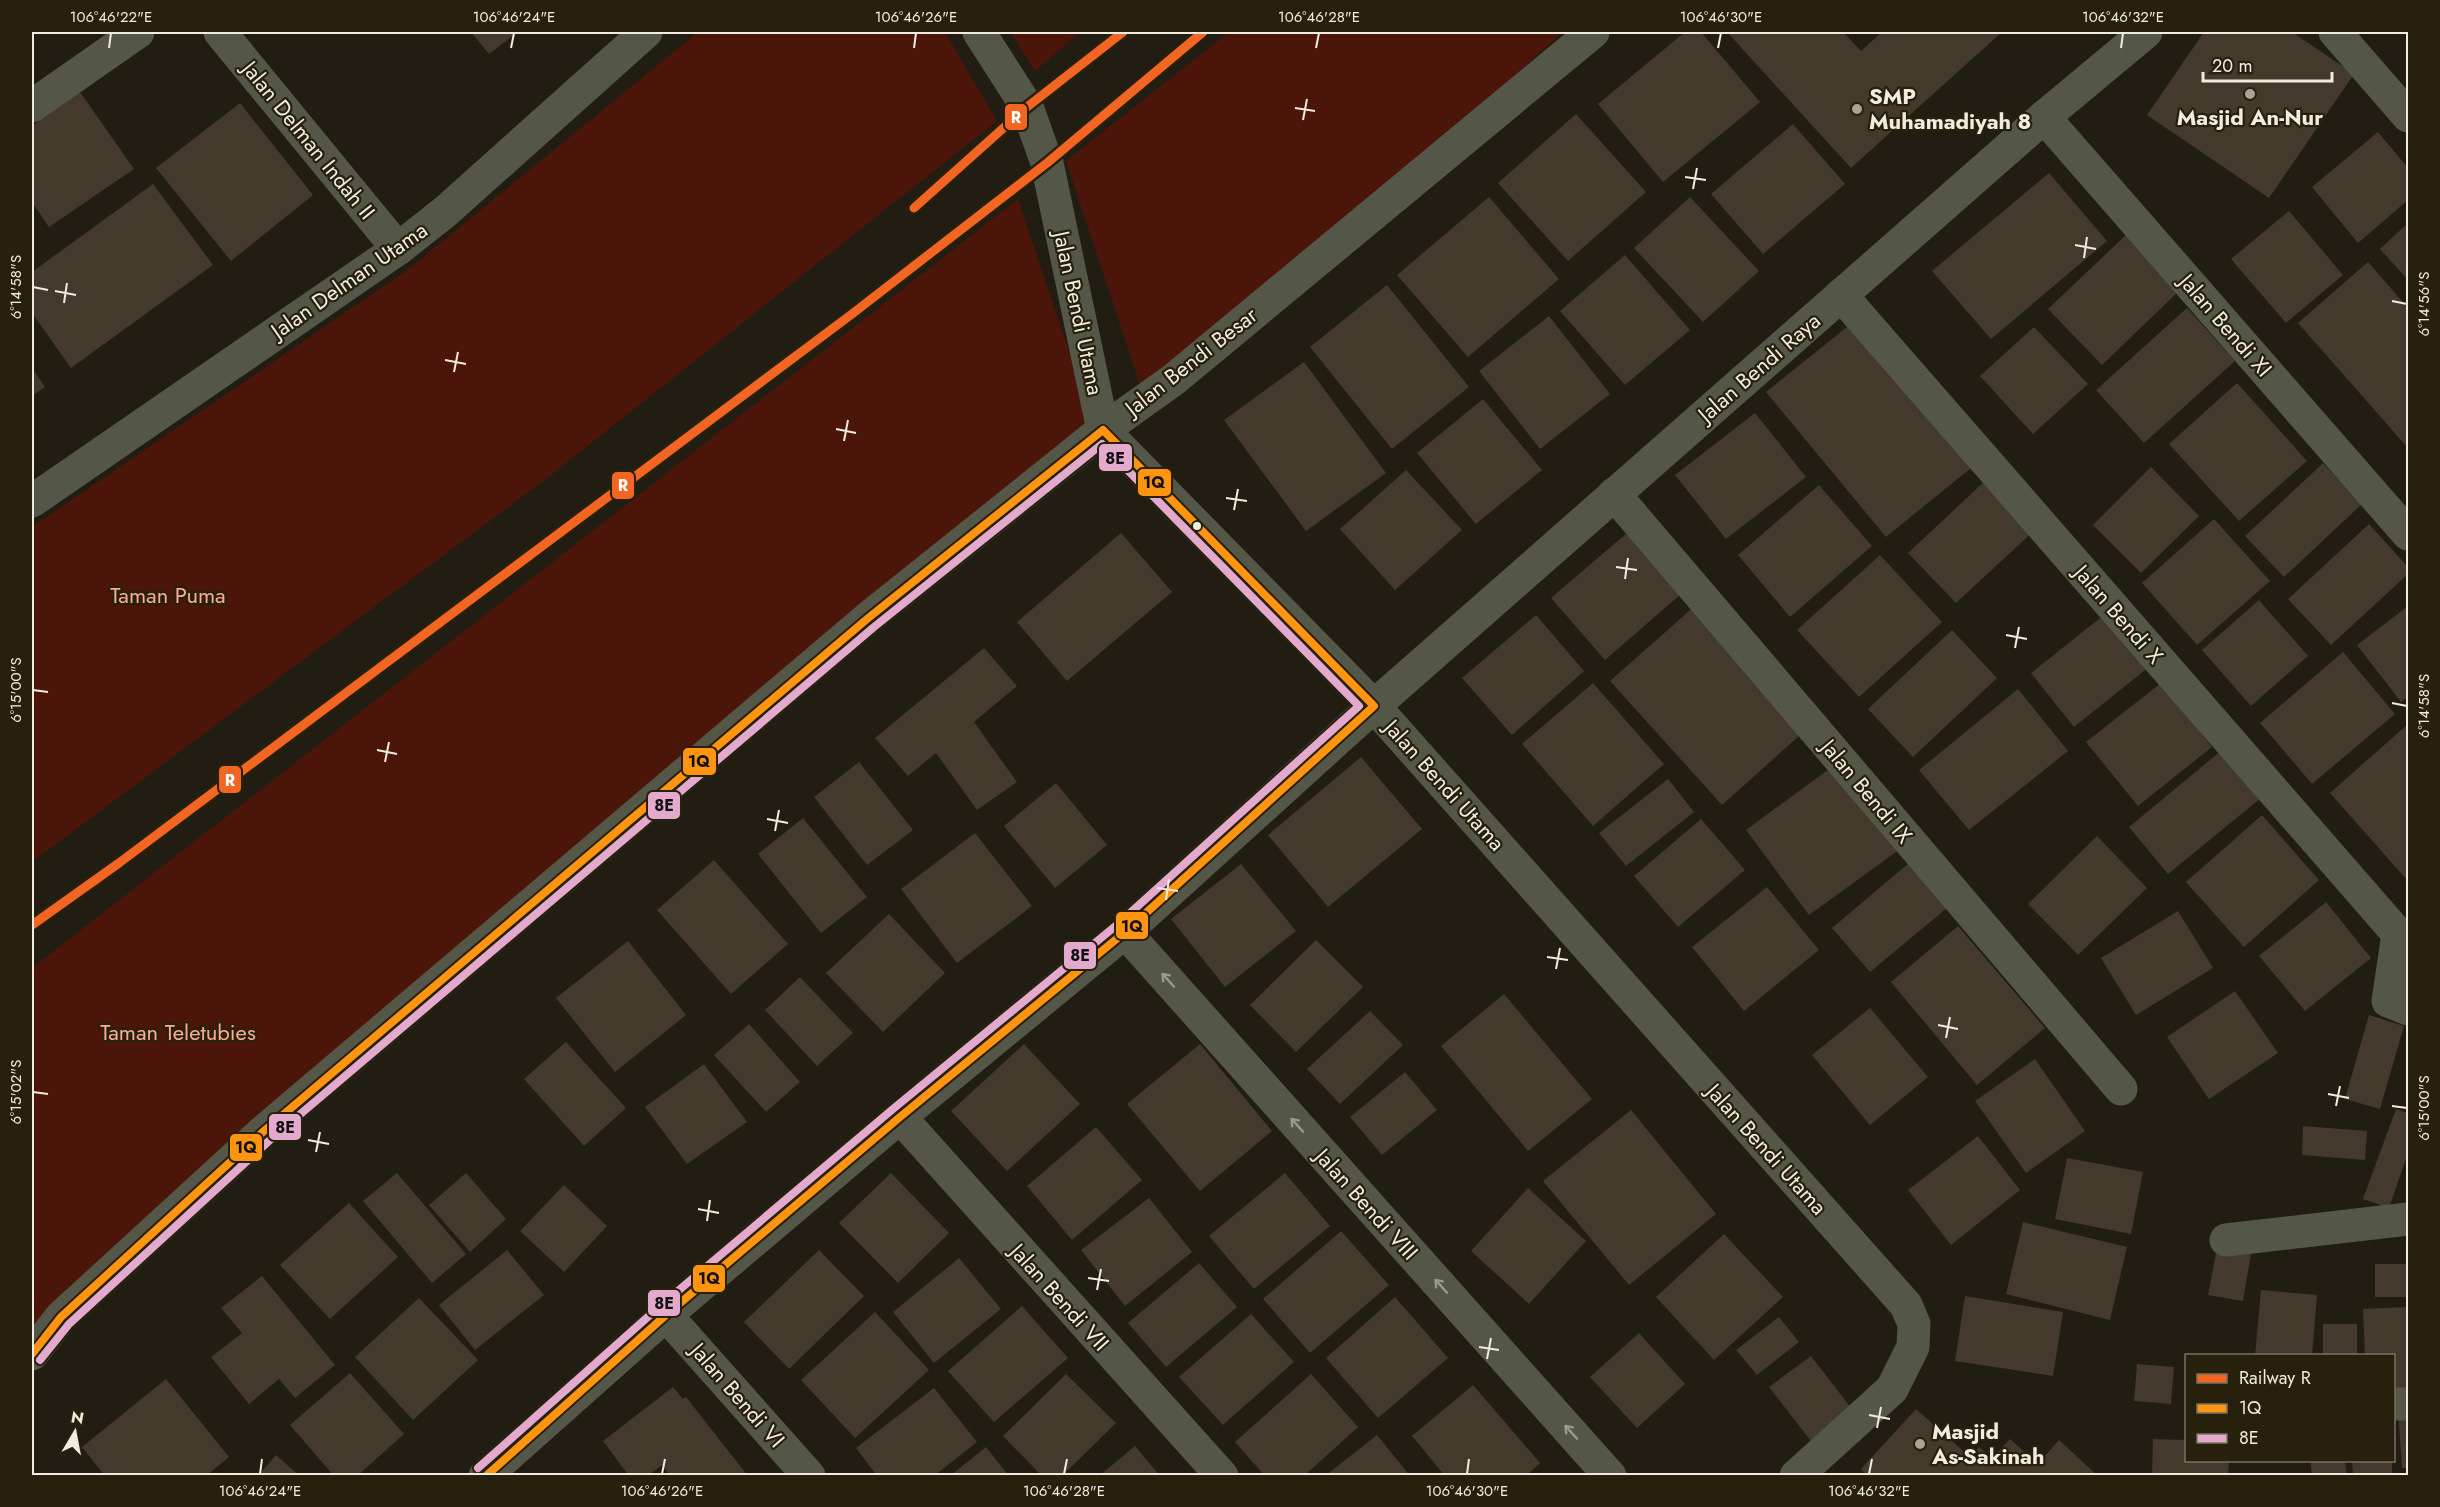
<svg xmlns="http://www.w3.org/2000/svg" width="2440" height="1507" font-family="Jost,sans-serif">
<rect width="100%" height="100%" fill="#211d13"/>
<g fill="#4b1609">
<polygon points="698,32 945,32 997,121 546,479 32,862 32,527 406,271"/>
<polygon points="1010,32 1080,32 1035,71"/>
<polygon points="1229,32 1563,32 1147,406 1066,161"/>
<polygon points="1018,199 1099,441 32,1340 32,968"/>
</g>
<g fill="#43392d">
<polygon points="471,32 518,32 489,54"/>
<polygon points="1685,32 1701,32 1760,102 1663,182 1598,104"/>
<polygon points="1727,32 1843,32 1861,51 1882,32 2002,32 1851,168"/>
<polygon points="2204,32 2292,32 2354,74 2269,198 2147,115"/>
<polygon points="80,92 134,169 49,227 32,202 32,126"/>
<polygon points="240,103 313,195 231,261 156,168"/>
<polygon points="1576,114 1646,192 1568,261 1498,183"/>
<polygon points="1793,124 1845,184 1763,254 1711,194"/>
<polygon points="2378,132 2408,168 2408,200 2358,243 2312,187"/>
<polygon points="2049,173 2107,241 1991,339 1932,271"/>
<polygon points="153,184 213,265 71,368 32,313 32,272"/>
<polygon points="1489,197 1559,279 1468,357 1397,275"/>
<polygon points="1690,197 1759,271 1703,322 1634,248"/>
<polygon points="2289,211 2343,275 2286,323 2231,259"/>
<polygon points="2408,223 2408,280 2380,249"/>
<polygon points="2127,234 2180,290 2102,365 2048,309"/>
<polygon points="1625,255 1690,330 1625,385 1560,311"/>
<polygon points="2368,262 2408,308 2408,448 2298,323"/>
<polygon points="1387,285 1469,387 1392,449 1310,347"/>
<polygon points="2187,308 2235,361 2144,443 2096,390"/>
<polygon points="1549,316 1610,394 1540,449 1479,371"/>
<polygon points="1852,323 1971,468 1886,537 1766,392"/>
<polygon points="2034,327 2088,384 2033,434 1980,376"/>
<polygon points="1304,362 1386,473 1306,531 1224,420"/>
<polygon points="32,368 45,387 32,396"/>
<polygon points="2237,383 2307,461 2239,521 2169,444"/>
<polygon points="1483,399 1542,470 1476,524 1417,453"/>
<polygon points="1755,413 1806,477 1726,539 1675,475"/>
<polygon points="2323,463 2362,504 2284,577 2245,536"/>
<polygon points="2151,467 2199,516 2141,573 2093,525"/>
<polygon points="1406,470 1462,530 1395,590 1340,529"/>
<polygon points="1988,478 2036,529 1956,603 1908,553"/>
<polygon points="1819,485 1872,546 1790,617 1738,555"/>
<polygon points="2214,519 2270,581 2197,645 2142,583"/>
<polygon points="2369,524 2408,567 2408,574 2331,645 2288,599"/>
<polygon points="1121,533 1172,592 1067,681 1017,622"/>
<polygon points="1627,533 1681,594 1605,660 1551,598"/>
<polygon points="1880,555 1942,622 1859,697 1797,630"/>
<polygon points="2259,600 2308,656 2251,706 2202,650"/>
<polygon points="1697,604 1808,728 1722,805 1610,681"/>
<polygon points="2408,606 2408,697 2401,702 2357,645"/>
<polygon points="2105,614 2149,667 2074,727 2031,673"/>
<polygon points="1536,615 1584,671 1512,735 1462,678"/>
<polygon points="1952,630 1997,678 1913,757 1868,709"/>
<polygon points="984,648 1017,686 974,722 1017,782 977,810 936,753 908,776 875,738"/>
<polygon points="2343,652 2395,714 2312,784 2260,723"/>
<polygon points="1593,683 1664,764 1593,826 1522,744"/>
<polygon points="2161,683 2212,747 2138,806 2086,742"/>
<polygon points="2018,689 2068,751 1969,830 1919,770"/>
<polygon points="2408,724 2408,881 2330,793"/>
<polygon points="2222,750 2261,798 2168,874 2129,827"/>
<polygon points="1361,757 1422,829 1328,907 1268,835"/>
<polygon points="1840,761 1903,847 1809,915 1746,830"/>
<polygon points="859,762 913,830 867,865 814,797"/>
<polygon points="1668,779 1694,812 1626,866 1599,833"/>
<polygon points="1056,783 1107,845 1055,888 1004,826"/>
<polygon points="2262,815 2319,880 2244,947 2186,882"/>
<polygon points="803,818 867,897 821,933 758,854"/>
<polygon points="1701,819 1745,870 1678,927 1634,876"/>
<polygon points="975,833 1032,906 957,963 901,889"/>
<polygon points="2097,836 2147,888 2078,955 2028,904"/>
<polygon points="714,860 788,944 731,994 657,910"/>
<polygon points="1909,863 1947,908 1870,972 1832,928"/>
<polygon points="1241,864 1296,931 1225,987 1171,919"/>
<polygon points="1767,887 1819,950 1744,1011 1692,947"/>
<polygon points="2326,902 2371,958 2305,1011 2259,956"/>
<polygon points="2178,911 2213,968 2136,1015 2101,958"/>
<polygon points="889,914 945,973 883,1032 826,973"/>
<polygon points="1958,926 2045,1028 1977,1085 1891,982"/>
<polygon points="1316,940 1363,987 1296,1052 1250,1005"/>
<polygon points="628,941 686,1015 615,1072 556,998"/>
<polygon points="800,977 853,1033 817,1066 765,1010"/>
<polygon points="2235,991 2278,1053 2209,1099 2167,1037"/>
<polygon points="1504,994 1592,1099 1528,1151 1441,1046"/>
<polygon points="1870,1008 1928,1077 1870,1125 1812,1055"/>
<polygon points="1370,1011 1403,1045 1340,1104 1307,1069"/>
<polygon points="2369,1015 2404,1026 2380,1109 2345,1099"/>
<polygon points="749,1024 800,1082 766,1112 714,1055"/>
<polygon points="566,1042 626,1108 584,1146 524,1079"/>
<polygon points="1024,1044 1080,1104 1007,1171 951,1111"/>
<polygon points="1200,1044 1272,1131 1200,1191 1127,1104"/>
<polygon points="2035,1059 2085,1131 2026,1173 1975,1101"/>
<polygon points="704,1064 747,1122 687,1164 645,1107"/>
<polygon points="1405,1072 1437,1110 1382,1155 1350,1117"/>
<polygon points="2396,1109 2408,1113 2408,1153 2389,1208 2363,1199"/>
<polygon points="1631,1110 1716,1214 1629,1285 1543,1181"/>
<polygon points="2303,1126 2367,1131 2365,1160 2302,1155"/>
<polygon points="1096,1127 1142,1180 1072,1240 1027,1186"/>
<polygon points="1978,1136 2020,1190 1951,1245 1908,1190"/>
<polygon points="2067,1158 2143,1172 2131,1234 2055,1219"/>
<polygon points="397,1173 466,1254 432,1283 363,1201"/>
<polygon points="466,1173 506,1219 470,1252 429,1205"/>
<polygon points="891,1173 949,1233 898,1283 839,1223"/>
<polygon points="1285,1173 1330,1226 1254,1289 1209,1236"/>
<polygon points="564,1185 607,1226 564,1272 520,1231"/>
<polygon points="1528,1188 1586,1241 1529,1304 1471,1251"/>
<polygon points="1149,1198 1192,1252 1125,1306 1081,1250"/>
<polygon points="349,1203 398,1257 330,1319 280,1265"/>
<polygon points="2023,1222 2127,1247 2110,1320 2006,1294"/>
<polygon points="1341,1231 1389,1285 1310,1353 1263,1299"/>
<polygon points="1724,1234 1783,1297 1714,1360 1656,1297"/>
<polygon points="2217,1248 2251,1254 2243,1301 2208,1295"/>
<polygon points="507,1250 544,1295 475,1350 439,1305"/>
<polygon points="819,1250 864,1296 789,1369 744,1322"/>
<polygon points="959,1258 1001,1309 934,1363 893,1312"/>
<polygon points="1199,1263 1237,1307 1166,1367 1128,1323"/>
<rect x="2375" y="1264" width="33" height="33"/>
<polygon points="262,1276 335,1365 295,1398 279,1379 249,1404 211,1357 242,1333 221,1308"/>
<polygon points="2261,1290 2317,1295 2312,1356 2255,1356"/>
<polygon points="1965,1296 2063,1312 2053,1376 1955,1361"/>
<polygon points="1395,1297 1448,1358 1378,1418 1326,1358"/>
<polygon points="419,1298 478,1360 413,1420 355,1357"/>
<polygon points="1022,1306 1068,1358 994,1422 948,1371"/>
<polygon points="2408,1307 2408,1392 2394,1393 2394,1356 2365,1356 2363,1309"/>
<polygon points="875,1312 929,1370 855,1438 801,1380"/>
<polygon points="1251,1314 1294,1362 1223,1425 1179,1377"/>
<polygon points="1779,1317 1799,1342 1757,1375 1736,1350"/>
<rect x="2323" y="1324" width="34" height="32"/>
<polygon points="1639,1333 1685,1384 1637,1428 1590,1377"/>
<polygon points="1811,1356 1855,1413 1814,1445 1769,1387"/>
<polygon points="2137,1364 2174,1367 2171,1404 2134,1401"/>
<polygon points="350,1373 404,1434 357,1476 334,1476 290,1425"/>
<polygon points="1066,1374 1116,1423 1062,1476 1042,1476 1003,1436"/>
<polygon points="1311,1374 1358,1427 1304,1476 1265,1476 1235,1442"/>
<polygon points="166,1379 229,1457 206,1476 105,1476 82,1447"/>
<polygon points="1473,1385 1540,1463 1526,1476 1445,1476 1412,1436"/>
<polygon points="673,1387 683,1399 686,1397 748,1476 670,1476 662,1465 648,1476 629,1476 603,1441"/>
<polygon points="934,1388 977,1442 934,1476 877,1476 856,1448"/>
<polygon points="1916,1409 1970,1457 1979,1447 1992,1458 2010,1439 2038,1464 2059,1440 2098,1476 1868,1476 1861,1469"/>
<polygon points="2408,1409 2408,1468 2402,1468 2398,1410"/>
<polygon points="1377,1435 1410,1476 1325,1476"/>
<polygon points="2153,1439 2186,1440 2186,1460 2229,1460 2228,1476 2152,1476"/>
<polygon points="1135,1446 1160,1476 1099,1476"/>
<polygon points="986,1447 1009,1476 950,1476"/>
<polygon points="276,1455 300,1476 258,1476"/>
<polygon points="2310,1460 2345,1460 2347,1476 2312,1476"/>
<polygon points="2352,1460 2392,1460 2392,1476 2353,1476"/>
</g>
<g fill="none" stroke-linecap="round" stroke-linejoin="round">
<g stroke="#545747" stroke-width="33">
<polyline points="220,32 398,249"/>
<polyline points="2335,32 2408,116"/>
<polyline points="32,106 138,32"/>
<polyline points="2044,117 2408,534"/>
<polyline points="1841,295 2398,934 2388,1001 2408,1009"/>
<polyline points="1103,430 1173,380 1593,32"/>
<polyline points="1614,494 2121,1089"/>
<polyline points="32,501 398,249 446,211 646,32"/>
<polyline points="1125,932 1610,1476"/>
<polyline points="900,1117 1222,1476"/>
<polyline points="2226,1240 2408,1219"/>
<polyline points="666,1315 809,1476"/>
<polyline points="2394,1404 2408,1404"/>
<polyline points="1796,1476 1892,1389 1913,1347 1914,1324 1906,1305 1374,706 2044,117 2146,32"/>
</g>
<g stroke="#545747" stroke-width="33">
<polyline points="32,1354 61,1317 264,1131 867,619 1103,430"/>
<polyline points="485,1476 666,1315 900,1117 1125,932 1374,706 1103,430 1047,163 1027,107 979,32"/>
</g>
<defs>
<polyline id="bus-1" points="32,1354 61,1317 264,1131 867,619 1103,430 1374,706 1125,932 900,1117 666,1315 486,1476"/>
<polyline id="bus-2" points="40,1360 69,1324 271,1139 874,627 1102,444 1359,706 1118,924 893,1109 659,1307 478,1468"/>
</defs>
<use href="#bus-1" stroke="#27200d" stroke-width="12"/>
<use href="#bus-2" stroke="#27200d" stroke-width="12"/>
<use href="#bus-1" stroke="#ff9410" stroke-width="8"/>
<use href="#bus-2" stroke="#e3aacd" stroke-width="8"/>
<defs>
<g id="rail-1">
<polyline points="914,208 1027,107 1123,32"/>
<polyline points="32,925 119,863 852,314 1047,163 1203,32"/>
</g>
</defs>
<use href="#rail-1" stroke="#27200d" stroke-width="14"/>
<use href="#rail-1" stroke="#f26522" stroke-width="9"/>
</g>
<defs><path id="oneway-shaft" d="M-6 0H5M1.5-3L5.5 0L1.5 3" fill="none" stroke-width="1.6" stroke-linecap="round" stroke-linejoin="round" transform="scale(1.5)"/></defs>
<g stroke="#9a9a8c">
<use href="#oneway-shaft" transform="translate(1168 980) rotate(-132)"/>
<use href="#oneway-shaft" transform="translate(1297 1125) rotate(-132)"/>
<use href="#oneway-shaft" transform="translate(1441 1286) rotate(-132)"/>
<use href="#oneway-shaft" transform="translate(1571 1432) rotate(-132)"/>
</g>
<path fill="none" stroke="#f0ece0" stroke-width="2" d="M 109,48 L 111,33M 511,48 L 514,33M 914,48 L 916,33M 1316,48 L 1319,33M 1718,48 L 1721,33M 2121,48 L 2123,33M 1295,108 L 1315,111M 1303,120 L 1307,99M 1685,177 L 1706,180M 1693,189 L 1697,168M 2075,245 L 2096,249M 2084,258 L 2087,237M 33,287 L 48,290M 55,291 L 76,295M 2392,301 L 2407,304M 64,303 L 67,283M 445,360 L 466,364M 454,372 L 458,352M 836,429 L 856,433M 844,441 L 848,420M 1226,498 L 1247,501M 1234,510 L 1238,489M 1616,567 L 1637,570M 1625,579 L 1628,558M 2006,635 L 2027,639M 2015,648 L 2019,627M 33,690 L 48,692M 2392,703 L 2407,706M 377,750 L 397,754M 385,762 L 389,742M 767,819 L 788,823M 775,831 L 779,810M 1157,888 L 1178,891M 1166,900 L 1169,879M 1547,957 L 1568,960M 1556,969 L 1560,948M 1938,1025 L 1958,1029M 1946,1038 L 1950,1017M 33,1092 L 48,1094M 2328,1094 L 2349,1098M 2336,1106 L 2340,1086M 2392,1106 L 2407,1108M 308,1140 L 329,1144M 316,1152 L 320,1132M 698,1209 L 719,1213M 707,1221 L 710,1200M 1088,1278 L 1109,1281M 1097,1290 L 1101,1269M 1479,1347 L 1499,1350M 1487,1359 L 1491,1338M 1869,1415 L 1890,1419M 1877,1428 L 1881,1407M 260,1474 L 262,1459M 662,1474 L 665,1459M 1064,1474 L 1067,1459M 1467,1474 L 1469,1459M 1869,1474 L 1872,1459"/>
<g fill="#a8a498" stroke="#27200d" stroke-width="2">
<circle cx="2250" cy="94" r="6"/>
<circle cx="1857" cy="109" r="6"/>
<circle cx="1920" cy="1444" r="6"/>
</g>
<circle fill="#f0ece0" stroke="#27200d" stroke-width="2" cx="1197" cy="526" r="5"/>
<g text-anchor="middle" stroke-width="4.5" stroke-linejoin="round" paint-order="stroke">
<g font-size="22" font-weight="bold" fill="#f0ece0" stroke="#27200d" text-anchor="start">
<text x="1869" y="104">SMP<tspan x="1869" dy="25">Muhamadiyah 8</tspan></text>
<text x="2250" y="125" text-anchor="middle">Masjid An-Nur</text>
<text x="1932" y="1439">Masjid<tspan x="1932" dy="25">As-Sakinah</tspan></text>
</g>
<g font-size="22" fill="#f0ece0" stroke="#27200d">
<text transform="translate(309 140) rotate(51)" y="8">Jalan Delman Indah II</text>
<text transform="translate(349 280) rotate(-35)" y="8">Jalan Delman Utama</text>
<text transform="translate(1079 313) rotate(78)" y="8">Jalan Bendi Utama</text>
<text transform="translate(2226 325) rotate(49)" y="8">Jalan Bendi XI</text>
<text transform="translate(1191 361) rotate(-38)" y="8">Jalan Bendi Besar</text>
<text transform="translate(1759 367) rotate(-41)" y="8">Jalan Bendi Raya</text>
<text transform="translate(2119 614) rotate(49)" y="8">Jalan Bendi X</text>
<text transform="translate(1445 785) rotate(48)" y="8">Jalan Bendi Utama</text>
<text transform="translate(1867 791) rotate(50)" y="8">Jalan Bendi IX</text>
<text transform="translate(1767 1149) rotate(48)" y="8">Jalan Bendi Utama</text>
<text transform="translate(1367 1204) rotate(48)" y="8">Jalan Bendi VIII</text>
<text transform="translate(1060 1297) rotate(48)" y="8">Jalan Bendi VII</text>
<text transform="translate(738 1395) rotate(49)" y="8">Jalan Bendi VI</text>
</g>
<g font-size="22" fill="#feaa96" stroke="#27200d">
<text x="168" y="603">Taman Puma</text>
<text x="178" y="1040">Taman Teletubies</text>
</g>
</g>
<g stroke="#27200d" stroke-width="2">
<rect x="1004" y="103" width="24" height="28" rx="6" fill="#f26522"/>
<rect x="1098" y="443" width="35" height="29" rx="6" fill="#e3aacd"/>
<rect x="1137" y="468" width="35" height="29" rx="6" fill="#ff9410"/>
<rect x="611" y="471" width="24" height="29" rx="6" fill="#f26522"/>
<rect x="682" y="747" width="35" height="29" rx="6" fill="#ff9410"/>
<rect x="218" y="765" width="24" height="29" rx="6" fill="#f26522"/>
<rect x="647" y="791" width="34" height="29" rx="6" fill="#e3aacd"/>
<rect x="1115" y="911" width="34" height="29" rx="6" fill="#ff9410"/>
<rect x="1063" y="941" width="34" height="29" rx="6" fill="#e3aacd"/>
<rect x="268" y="1113" width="34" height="28" rx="6" fill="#e3aacd"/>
<rect x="229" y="1133" width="34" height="29" rx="6" fill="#ff9410"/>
<rect x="692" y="1264" width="34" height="29" rx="6" fill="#ff9410"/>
<rect x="647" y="1289" width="34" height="28" rx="6" fill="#e3aacd"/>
</g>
<g font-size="16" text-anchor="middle" font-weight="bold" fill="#fff">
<text x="1016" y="123">R</text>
<text x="623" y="491">R</text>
<text x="230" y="786">R</text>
</g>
<g font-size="16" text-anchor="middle" font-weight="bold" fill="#111">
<text x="1115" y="464">8E</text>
<text x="1154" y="488">1Q</text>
<text x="699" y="767">1Q</text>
<text x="664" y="811">8E</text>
<text x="1132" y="932">1Q</text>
<text x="1080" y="961">8E</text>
<text x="285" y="1133">8E</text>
<text x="246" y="1153">1Q</text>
<text x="709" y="1284">1Q</text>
<text x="664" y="1309">8E</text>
</g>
<rect width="2440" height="1507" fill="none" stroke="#27200d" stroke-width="66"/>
<rect x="2185" y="1354" width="210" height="108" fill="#27200d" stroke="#777261" stroke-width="1.5"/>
<rect x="2197" y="1374" width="30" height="9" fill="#f26522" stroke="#777261" stroke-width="1.5"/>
<text x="2239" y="1384" font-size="18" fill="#f0ece0">Railway R</text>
<rect x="2197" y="1404" width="30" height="9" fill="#ff9410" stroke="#777261" stroke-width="1.5"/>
<text x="2239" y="1414" font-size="18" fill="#f0ece0">1Q</text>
<rect x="2197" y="1434" width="30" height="9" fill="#e3aacd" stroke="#777261" stroke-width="1.5"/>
<text x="2239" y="1444" font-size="18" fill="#f0ece0">8E</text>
<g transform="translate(75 1432) rotate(10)" stroke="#27200d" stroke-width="4.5" paint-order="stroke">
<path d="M0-4.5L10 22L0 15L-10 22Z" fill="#f0ece0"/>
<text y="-9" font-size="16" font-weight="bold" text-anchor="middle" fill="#f0ece0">N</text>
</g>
<path d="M2203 72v9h129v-9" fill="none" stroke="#f0ece0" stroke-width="3"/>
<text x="2212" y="72" font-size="18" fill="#f0ece0" stroke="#27200d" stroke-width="4.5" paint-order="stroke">20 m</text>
<rect x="33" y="33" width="2374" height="1441" fill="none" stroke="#f0ece0" stroke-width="2"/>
<g font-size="15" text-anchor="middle" fill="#f0ece0">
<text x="111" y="22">106°46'22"E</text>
<text x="514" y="22">106°46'24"E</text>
<text x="916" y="22">106°46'26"E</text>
<text x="1319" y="22">106°46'28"E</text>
<text x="1721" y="22">106°46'30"E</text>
<text x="2123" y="22">106°46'32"E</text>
<text transform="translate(16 287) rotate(-90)" y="5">6°14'58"S</text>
<text transform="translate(2424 304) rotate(-90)" y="5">6°14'56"S</text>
<text transform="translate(16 690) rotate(-90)" y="5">6°15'00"S</text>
<text transform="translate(2424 706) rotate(-90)" y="5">6°14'58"S</text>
<text transform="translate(16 1092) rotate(-90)" y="5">6°15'02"S</text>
<text transform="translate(2424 1108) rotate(-90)" y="5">6°15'00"S</text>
<text x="260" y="1496">106°46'24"E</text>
<text x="662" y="1496">106°46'26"E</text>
<text x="1064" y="1496">106°46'28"E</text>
<text x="1467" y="1496">106°46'30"E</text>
<text x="1869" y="1496">106°46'32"E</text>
</g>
</svg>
